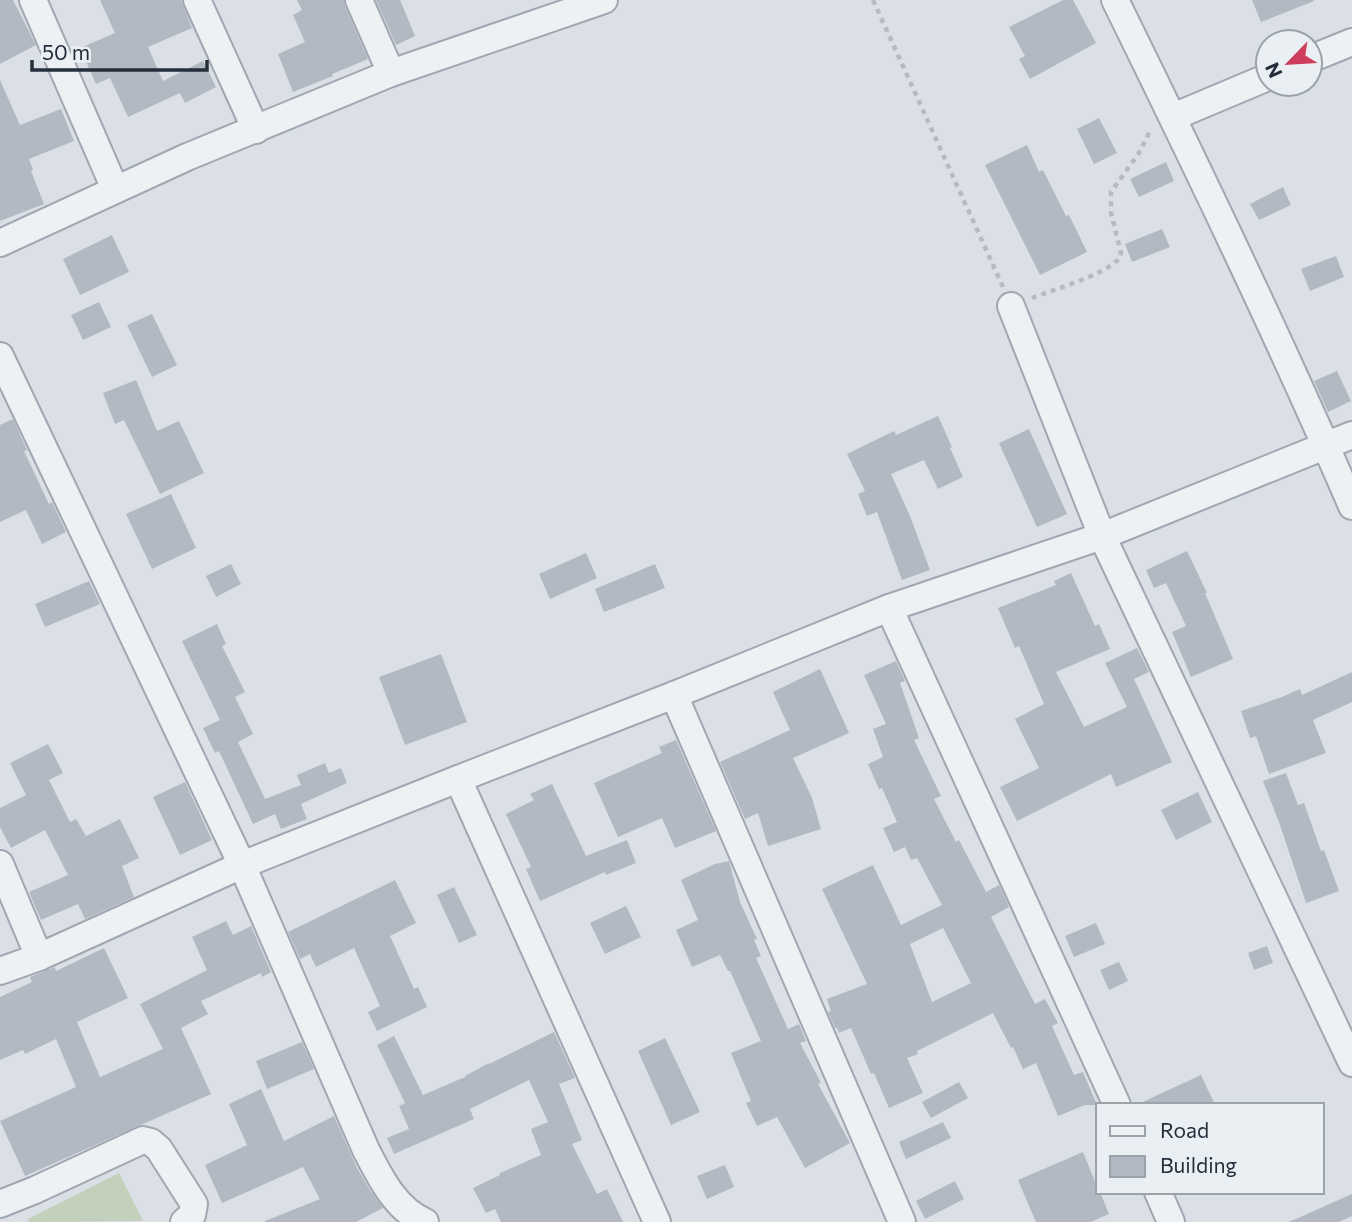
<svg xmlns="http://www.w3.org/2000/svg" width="1352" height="1222" font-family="Commissioner,sans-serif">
<rect width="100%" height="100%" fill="#dbe0e6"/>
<polygon fill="#c2d0bc" points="119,1173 143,1221 29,1222 28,1219"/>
<g fill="#b3b9c3" fill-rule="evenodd">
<polygon points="0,0 13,0 36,45 0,64"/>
<polygon points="100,0 181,0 192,28 148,47 163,81 203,61 216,87 185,103 180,93 128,117 110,78 96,84 80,48 115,33"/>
<polygon points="297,0 344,0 345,6 368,59 332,74 333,76 293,92 278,54 305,42 293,15 302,10"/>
<polygon points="376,0 400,0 415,36 396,45"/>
<polygon points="1063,0 1073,0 1096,43 1030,79 1019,59 1025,56 1009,27"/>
<polygon points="1252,0 1314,0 1314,1 1261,22"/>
<polygon points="0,80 20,125 61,109 74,141 29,159 33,170 31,171 44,204 0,221"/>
<polygon points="1099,118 1117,153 1094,164 1077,129"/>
<polygon points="1027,145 1039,172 1043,170 1066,216 1069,215 1087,252 1040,275 985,165"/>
<polygon points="1166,162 1174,181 1139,197 1130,179"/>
<polygon points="1283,187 1291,205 1259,220 1250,204"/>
<polygon points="1162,229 1170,247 1132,262 1125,244"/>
<polygon points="112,235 129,272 80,295 63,259"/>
<polygon points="1336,256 1344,277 1310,291 1301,269"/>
<polygon points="99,302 111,327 83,340 71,315"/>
<polygon points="152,314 177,365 152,377 127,325"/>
<polygon points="1337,371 1351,401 1328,412 1314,381"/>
<polygon points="136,380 157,431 179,421 204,473 160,494 124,420 115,424 103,393"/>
<polygon points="938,416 952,447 950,448 963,477 938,489 924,460 891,474 910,516 930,570 902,580 877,512 867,516 858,494 865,491 847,454 894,431 896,435"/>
<polygon points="13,419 27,450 24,451 49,504 52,502 66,532 42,544 26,510 0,522 0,425"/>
<polygon points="1029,429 1067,514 1037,527 999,443"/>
<polygon points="171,494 196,548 152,569 126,514"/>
<polygon points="1187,551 1207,593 1205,593 1233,659 1191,677 1172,632 1186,626 1166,583 1154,588 1146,570"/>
<polygon points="586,553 597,578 550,599 539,574"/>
<polygon points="231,564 241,584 216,597 206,576"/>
<polygon points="655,564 665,588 604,612 595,589"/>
<polygon points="1071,573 1095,626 1099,624 1110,649 1056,672 1084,727 1127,707 1105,663 1137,648 1149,672 1134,679 1172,762 1116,787 1111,774 1017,821 1000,787 1039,768 1015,719 1044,704 1019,646 1015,648 998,608 1056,585 1054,581"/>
<polygon points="89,581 100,604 45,627 35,604"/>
<polygon points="217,624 226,644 222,646 245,692 235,697 253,734 238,742 265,799 301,785 297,775 325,763 329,773 341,768 347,783 301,804 307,819 281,829 275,814 253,824 219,751 215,753 203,728 220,720 182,641"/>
<polygon points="441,654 467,722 405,745 379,677"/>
<path d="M 896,661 L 905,681 L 900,683 L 919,738 L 914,740 L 941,796 L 934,799 L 956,842 L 959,840 L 986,892 L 999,885 L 1009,907 L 991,917 L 1035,1004 L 1045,999 L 1058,1023 L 1052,1026 L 1074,1075 L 1083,1072 L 1097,1105 L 1085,1105 L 1058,1116 L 1036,1063 L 1023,1069 L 1013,1047 L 1011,1048 L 993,1013 L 917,1051 L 918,1054 L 907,1058 L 923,1093 L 889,1108 L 874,1073 L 871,1074 L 851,1028 L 839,1033 L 837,1028 L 835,1028 L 828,1012 L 831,1011 L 827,999 L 867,984 L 822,889 L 873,865 L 901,925 L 942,905 L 917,858 L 911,860 L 905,847 L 894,852 L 883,828 L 897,822 L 882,788 L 879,789 L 868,764 L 883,757 L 873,729 L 886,724 L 864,675 ZM 943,928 L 971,983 L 932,1002 L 910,944 Z"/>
<polygon points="820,669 849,733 793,758 812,798 821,829 768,846 758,813 745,819 720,762 790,730 773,692"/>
<polygon points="1352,672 1352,702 1313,720 1326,753 1269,774 1256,736 1250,738 1241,711 1282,697 1300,689 1302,695"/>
<polygon points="676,740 716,831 675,848 662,818 618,837 594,783 662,753 659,747"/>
<polygon points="48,744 63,773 49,780 70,822 76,819 86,836 120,819 139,858 122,866 134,897 85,919 78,904 41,920 29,892 68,875 45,830 11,848 0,827 0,808 26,795 10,763"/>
<polygon points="1286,773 1298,805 1304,803 1321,851 1324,850 1339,891 1306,903 1280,825 1263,781"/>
<polygon points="185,782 212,840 180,855 153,797"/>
<polygon points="552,784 586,856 627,840 636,863 606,875 605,872 540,901 526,869 531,867 506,814 534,800 530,794"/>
<polygon points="1198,792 1212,822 1176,840 1161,810"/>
<polygon points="729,861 740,902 757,939 754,940 761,956 756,958 788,1029 799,1024 806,1041 800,1043 821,1083 818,1084 850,1143 805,1168 777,1117 757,1126 746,1103 751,1101 731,1053 761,1041 730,971 728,971 720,955 692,967 676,930 698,920 681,880 715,864"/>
<polygon points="395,880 416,923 390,936 414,989 418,987 427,1007 377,1031 368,1012 380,1006 354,948 316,967 310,954 300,959 288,932"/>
<polygon points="454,887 477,935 459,943 437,895"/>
<polygon points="626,906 641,937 605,954 590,923"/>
<polygon points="226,921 233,935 251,926 271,972 262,977 261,973 201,1001 208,1014 181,1028 211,1094 25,1176 0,1121 76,1087 56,1039 25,1054 23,1050 0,1060 0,997 32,982 30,977 55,967 56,971 104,948 128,998 77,1022 100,1077 163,1049 140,1004 207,970 192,937"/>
<polygon points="1096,923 1105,944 1074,957 1065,936"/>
<polygon points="1267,946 1273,963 1254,970 1248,953"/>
<polygon points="1119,962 1128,981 1109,990 1100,970"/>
<polygon points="554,1032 575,1078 559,1084 582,1140 572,1144 597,1194 607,1189 623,1222 501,1222 495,1209 486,1213 473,1188 500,1175 500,1173 541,1155 531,1129 548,1122 529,1080 470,1109 474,1119 394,1154 387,1138 409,1129 399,1106 405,1103 377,1045 394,1036 423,1095 465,1077 465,1076 489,1063 489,1064"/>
<polygon points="665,1038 700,1112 671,1125 638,1051"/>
<polygon points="302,1042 314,1069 267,1089 256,1061"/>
<polygon points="1201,1075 1215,1105 1136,1105"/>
<polygon points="959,1082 968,1098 931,1118 922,1102"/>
<polygon points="261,1089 284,1141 334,1116 357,1168 370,1190 383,1208 356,1222 265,1222 265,1221 320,1199 303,1167 222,1203 205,1165 247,1145 229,1104"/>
<polygon points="943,1122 951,1138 906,1159 899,1142"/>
<polygon points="1083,1152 1098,1189 1098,1192 1100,1192 1109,1214 1091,1222 1036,1222 1018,1180"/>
<polygon points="725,1165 734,1187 707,1199 697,1176"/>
<polygon points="955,1181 964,1199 925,1219 916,1201"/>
<polygon points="1352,1194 1352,1216 1339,1222 1289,1222"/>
</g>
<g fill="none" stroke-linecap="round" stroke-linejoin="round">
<defs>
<g id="minor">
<polyline points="33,0 115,189"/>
<polyline points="197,0 256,130"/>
<path d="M 1115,0 C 1197,167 1278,335 1352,506"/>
<polyline points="1310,59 1352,42"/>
<polyline points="391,73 604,0"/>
<polyline points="1173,117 1268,77"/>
<polyline points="0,243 187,157 391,73 359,0"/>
<polyline points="1011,306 1102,536 1352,1063"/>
<path d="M 0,356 L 242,865 L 366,1150 C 380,1177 395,1209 425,1222"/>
<polyline points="889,608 1117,1105"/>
<polyline points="674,695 902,1222"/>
<polyline points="458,779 657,1222"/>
<polyline points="0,864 39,957"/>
<polyline points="0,971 39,957 242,865 458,779 674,695 889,608 1102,536 1352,435"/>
<polyline points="1158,1192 1171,1222"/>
<polyline points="0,1204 35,1190 143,1140 151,1142 159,1149 194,1204 192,1215 184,1222"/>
</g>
</defs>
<use href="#minor" stroke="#a1a7b0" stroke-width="30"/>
<g stroke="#b6bbc0" stroke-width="4.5" stroke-dasharray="5 5" stroke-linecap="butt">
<polyline points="873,0 1003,287"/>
<path d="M 1032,298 C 1053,290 1100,276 1115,262 C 1120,259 1119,258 1121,253 L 1111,213 L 1111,192 L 1139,153 L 1151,129"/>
</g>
<use href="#minor" stroke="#eef1f4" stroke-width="26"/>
</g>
<rect x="1096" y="1103" width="228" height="91" fill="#eaeff4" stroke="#9ba2aa" stroke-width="2"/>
<rect x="1110" y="1126" width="35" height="10" fill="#eef1f4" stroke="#9ba2aa" stroke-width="2"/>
<text x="1160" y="1138" font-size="21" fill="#252f3c">Road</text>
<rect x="1110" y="1156" width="35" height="21" fill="#b3b9c3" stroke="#9ba2aa" stroke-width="2"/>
<text x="1160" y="1173" font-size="21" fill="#252f3c">Building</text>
<g transform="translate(1289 63) rotate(245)"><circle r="33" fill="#eaeff4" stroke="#9ba2aa" stroke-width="2"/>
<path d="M0-5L12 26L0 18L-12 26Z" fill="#ce3d5b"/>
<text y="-10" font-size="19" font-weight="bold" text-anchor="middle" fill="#252f3c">N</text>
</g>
<path d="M32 60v10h175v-10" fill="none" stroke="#252f3c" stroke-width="3.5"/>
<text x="42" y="60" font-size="21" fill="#252f3c" stroke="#eaeff4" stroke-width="5" paint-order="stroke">50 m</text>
</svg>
